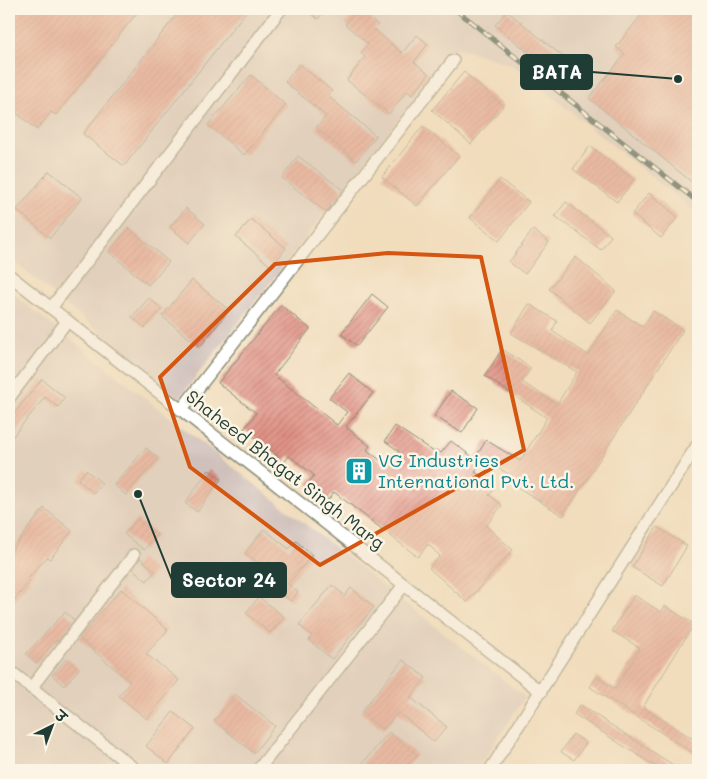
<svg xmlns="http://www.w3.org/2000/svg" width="707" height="779" font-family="Mali,'Playpen Sans Deva',sans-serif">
<defs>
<pattern id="building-hatch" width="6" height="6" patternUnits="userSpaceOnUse" patternTransform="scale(1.25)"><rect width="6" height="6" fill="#e08d81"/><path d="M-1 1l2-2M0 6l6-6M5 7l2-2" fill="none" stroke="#b5746a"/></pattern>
</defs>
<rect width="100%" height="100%" fill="#fcf5e5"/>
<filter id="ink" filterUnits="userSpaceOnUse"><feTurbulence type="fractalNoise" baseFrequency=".02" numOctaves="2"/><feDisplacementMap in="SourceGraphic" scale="10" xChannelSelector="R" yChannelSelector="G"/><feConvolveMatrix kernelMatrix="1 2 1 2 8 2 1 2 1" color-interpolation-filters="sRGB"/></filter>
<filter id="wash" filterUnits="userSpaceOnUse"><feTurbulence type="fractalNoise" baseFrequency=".0096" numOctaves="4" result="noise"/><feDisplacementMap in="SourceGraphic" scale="20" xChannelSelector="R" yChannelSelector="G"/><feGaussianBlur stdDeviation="1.12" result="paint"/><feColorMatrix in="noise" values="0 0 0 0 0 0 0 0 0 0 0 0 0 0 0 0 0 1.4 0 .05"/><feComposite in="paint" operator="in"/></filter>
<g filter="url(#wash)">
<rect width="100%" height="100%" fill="#f1dcbb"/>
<g fill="#cfc0bb">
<polygon points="9,9 698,9 698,214 514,66 456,47 179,398 9,257"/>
<polygon points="9,291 525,697 477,770 9,770"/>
</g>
<g id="blocks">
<g fill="url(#building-hatch)">
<polygon points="9,9 140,9 56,115 51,112 37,130 9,107"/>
<polygon points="181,9 248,9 124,166 83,134"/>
<polygon points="304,9 326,9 318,19"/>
<polygon points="359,9 378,25 374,29 402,53 417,35 428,44 414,62 429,74 412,95 407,91 389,114 347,80 365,57 361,53 368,44 345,24"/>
<polygon points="646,9 698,9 698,153 694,159 698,163 698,187 589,98 625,54 616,47"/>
<polygon points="507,11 577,68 565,82 495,25"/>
<polygon points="299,64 332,91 328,96 376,136 356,161 316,128 326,116 285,82"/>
<polygon points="464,72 503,106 471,144 432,110"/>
<polygon points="251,75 286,105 244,155 208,125"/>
<polygon points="423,126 459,156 417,206 382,177"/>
<polygon points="590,146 634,180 617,202 573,169"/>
<polygon points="298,156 343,190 326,212 282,178"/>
<polygon points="49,171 82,198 50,238 17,210"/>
<polygon points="500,179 529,202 499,241 470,218"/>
<polygon points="649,193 678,217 661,238 632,214"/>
<polygon points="566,202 611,236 601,250 555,216"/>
<polygon points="186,208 205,224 189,243 170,227"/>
<polygon points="251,219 286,248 272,267 236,237"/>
<polygon points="129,228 169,262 148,285 109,252"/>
<polygon points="533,230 549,242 525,274 509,262"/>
<polygon points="576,257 616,291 590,323 549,289"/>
<polygon points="192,280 229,310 200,347 162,316"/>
<polygon points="372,294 388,307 357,346 341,334"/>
<polygon points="149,298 162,309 145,328 132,317"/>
<polygon points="529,304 557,321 552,331 588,355 617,310 643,327 653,311 683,330 563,516 507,480 510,475 485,460 475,472 495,488 489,495 502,505 486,526 513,550 467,602 429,568 440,556 428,544 418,557 334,492 328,500 308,484 314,475 289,456 283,464 276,459 278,456 244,429 256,413 218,383 281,305 310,329 274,375 337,425 347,412 329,398 349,373 373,393 346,427 370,446 367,450 388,466 399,451 385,441 395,426 434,452 436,450 441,453 451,441 475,459 486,440 520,461 547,418 485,376 502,349 531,368 522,382 557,404 577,372 511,333"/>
<polygon points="42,379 65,398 58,407 45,397 9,441 9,420"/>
<polygon points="451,391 478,408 462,433 434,416"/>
<polygon points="146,448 158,458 126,495 114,485"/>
<polygon points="86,470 102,483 94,493 78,480"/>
<polygon points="209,470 221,479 197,512 185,503"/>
<polygon points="44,508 72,531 50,559 47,557 28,579 30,581 9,606 9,554"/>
<polygon points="137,519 157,535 144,550 124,534"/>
<polygon points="657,527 687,546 663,586 632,567"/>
<polygon points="264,529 289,549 296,541 312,555 288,584 298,592 291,601 272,586 280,576 264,563 261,565 245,553"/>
<polygon points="140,558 155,571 147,581 133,569"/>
<polygon points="332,585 345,596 351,588 374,607 332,659 309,640 312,636 299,625"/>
<polygon points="121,589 168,630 146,654 179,680 147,719 119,696 130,682 79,638"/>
<polygon points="634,595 661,612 665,606 694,624 643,707 698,742 698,756 590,687 597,677 615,689 640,648 612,631"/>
<polygon points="259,597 284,617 270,633 246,613"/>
<polygon points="65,612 74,620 58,641 56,640 36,663 26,654"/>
<polygon points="67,658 79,669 64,686 52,675"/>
<polygon points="403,660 426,678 410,697 447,727 434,742 398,712 383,730 361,712"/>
<polygon points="235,694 275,726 254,753 214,721"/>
<polygon points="580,705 681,770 661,770 574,714"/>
<polygon points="173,712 195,729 168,764 146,746"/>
<polygon points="389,732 417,755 404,770 357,770"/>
<polygon points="573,734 586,743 574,760 561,752"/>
</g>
</g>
</g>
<g filter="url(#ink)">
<use href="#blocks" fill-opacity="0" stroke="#888c78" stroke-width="1"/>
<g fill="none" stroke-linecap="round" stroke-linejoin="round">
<defs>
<g id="minor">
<polyline points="9,275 541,692"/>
<polyline points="51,308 281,9"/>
<polyline points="9,398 67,321"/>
<polyline points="181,410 453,61"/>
<polyline points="9,670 136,770"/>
<polyline points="31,688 134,555"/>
<polyline points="258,770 404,585"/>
<polyline points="490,770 698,444"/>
</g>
</defs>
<use href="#minor" stroke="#888c78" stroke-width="14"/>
<use href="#minor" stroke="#fff" stroke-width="11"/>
<defs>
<polyline id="rail" points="455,9 698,202"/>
</defs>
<use href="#rail" stroke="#1f3d34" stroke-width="5"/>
<use href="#rail" stroke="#fcf5e5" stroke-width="3" stroke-dasharray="9" stroke-linecap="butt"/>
</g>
</g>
<path d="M0 0H707V779H0ZM 388,253 L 481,257 L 524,450 L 320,565 L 190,467 L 160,377 L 275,264 Z" fill="#f1dcbb" fill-opacity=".55" fill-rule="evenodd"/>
<path fill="none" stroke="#d45610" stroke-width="4" stroke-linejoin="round" d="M 388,253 L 481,257 L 524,450 L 320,565 L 190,467 L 160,377 L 275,264 Z"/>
<defs>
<symbol id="building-square" viewBox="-11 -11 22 22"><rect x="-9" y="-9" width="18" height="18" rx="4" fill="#0f9aa8" stroke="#fcf5e5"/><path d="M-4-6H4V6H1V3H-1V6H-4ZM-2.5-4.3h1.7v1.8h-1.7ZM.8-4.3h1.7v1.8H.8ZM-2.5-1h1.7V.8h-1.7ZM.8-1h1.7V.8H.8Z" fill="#fff"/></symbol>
</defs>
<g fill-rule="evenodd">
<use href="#building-square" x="343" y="455" width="32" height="32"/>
</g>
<g text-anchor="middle" stroke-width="5" stroke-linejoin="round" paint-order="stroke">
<g font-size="18" fill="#0d838f" stroke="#fcf5e5" text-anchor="start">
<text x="378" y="467">VG Industries<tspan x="378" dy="21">International Pvt. Ltd.</tspan></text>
</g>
<g font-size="18" fill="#1f3d34" stroke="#fcf5e5">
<text transform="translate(285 470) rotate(38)" y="6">Shaheed Bhagat Singh Marg</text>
</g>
</g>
<path fill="none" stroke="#1f3d34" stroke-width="2" d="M678 79L592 72M138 494L172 580"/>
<g fill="#1f3d34" stroke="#fcf5e5" stroke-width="2">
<circle cx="678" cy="79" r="5"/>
<circle cx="138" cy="494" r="5"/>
</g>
<g fill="#1f3d34" stroke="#1f3d34" stroke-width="2">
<rect x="521" y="55" width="71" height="34" rx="5"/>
<rect x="172" y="563" width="114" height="34" rx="5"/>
</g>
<g font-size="19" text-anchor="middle" font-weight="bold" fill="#fff">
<text x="557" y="79">BATA</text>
<text x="229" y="587">Sector 24</text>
</g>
<rect width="707" height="779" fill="none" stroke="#fcf5e5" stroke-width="30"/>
<g transform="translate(52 726) rotate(42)" stroke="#fcf5e5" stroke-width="4" paint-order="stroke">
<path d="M0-4L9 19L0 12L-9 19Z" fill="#1f3d34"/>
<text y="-8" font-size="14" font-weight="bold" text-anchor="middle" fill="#1f3d34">उ</text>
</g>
</svg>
